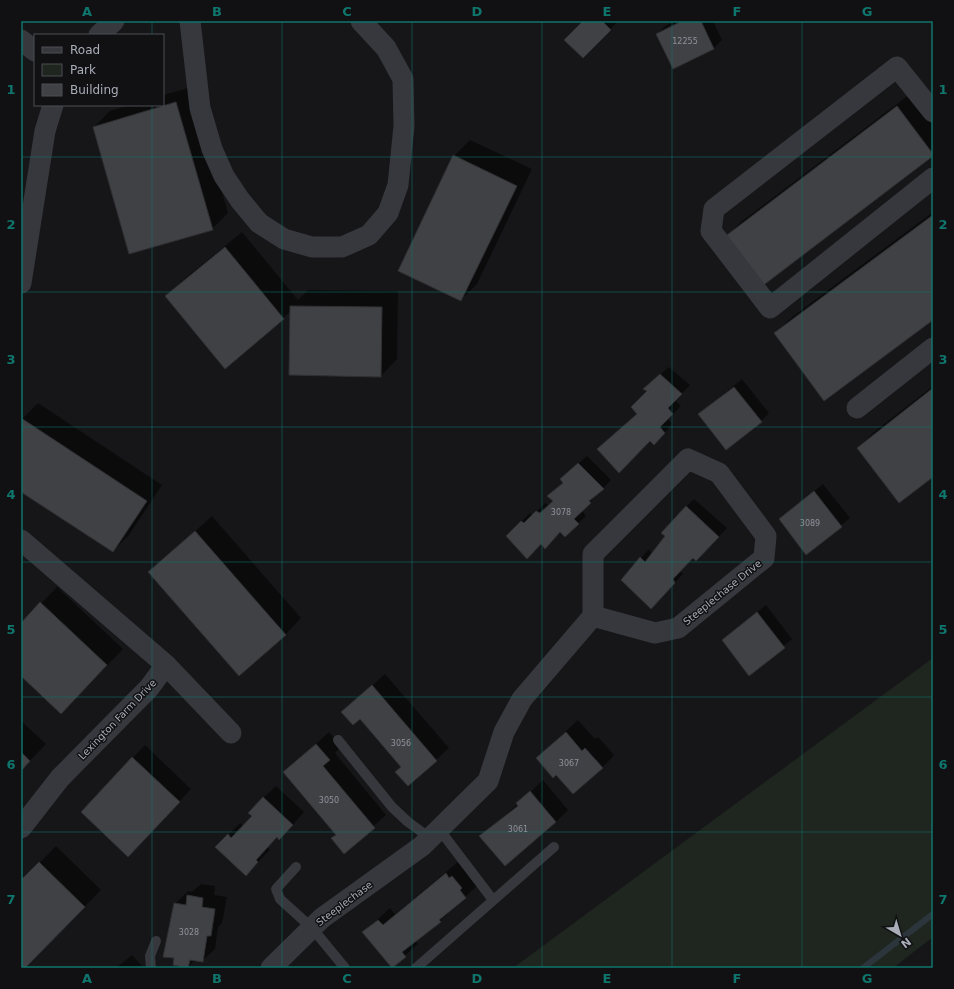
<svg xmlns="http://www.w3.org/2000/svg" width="954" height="989" font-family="'DejaVu Sans',sans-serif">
<rect width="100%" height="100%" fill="#161618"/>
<polygon fill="#1e261f" points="933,658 933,937 893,968 513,968"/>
<g fill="#0007">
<polygon points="584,21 618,21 583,57"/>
<polygon points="675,21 713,21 722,40 714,48 673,68 657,34 665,26"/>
<polygon points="192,87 228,213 212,229 94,127 110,111 129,105 163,105 163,95"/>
<polygon points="914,91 933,116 933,155 725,238 741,222"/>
<polygon points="470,140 532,169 477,284 461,300 454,156"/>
<polygon points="933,212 933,319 775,333 792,317"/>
<polygon points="242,232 298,300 308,290 398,291 397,359 381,376 291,311 225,367 166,297 183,280"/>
<polygon points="669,367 690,385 675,400 681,406 668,419 672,424 662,436 638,414 653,381"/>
<polygon points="742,379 769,413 761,421 699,414"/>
<polygon points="933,386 933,476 858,448 874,432"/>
<polygon points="38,403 162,485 129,535 113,551 21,490 21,420"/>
<polygon points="587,456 611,480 582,510 586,516 565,536 560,531 541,543 507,536 530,513 532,516 545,503 549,505 554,501 549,496 564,482 570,471"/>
<polygon points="823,484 850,518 807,554 780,519"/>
<polygon points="694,499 727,528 704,552 694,556 680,571 683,574 659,599 622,580 649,549 652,554 686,507"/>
<polygon points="212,516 301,618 285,635 150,572"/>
<polygon points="57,587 123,649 61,713 21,675 21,624"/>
<polygon points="766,605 792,639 750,674 723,640"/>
<polygon points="385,674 449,748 408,785 402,767 360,718 343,712"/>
<polygon points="578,720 595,739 598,737 614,755 602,768 556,774 537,758"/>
<polygon points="21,721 46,744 21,770"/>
<polygon points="329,732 341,747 335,753 386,815 344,852 337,834 285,772"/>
<polygon points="145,745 191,789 141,843 82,812"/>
<polygon points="543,780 568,810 556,822 481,836 518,804"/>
<polygon points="276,786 304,812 291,827 277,836 267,847 270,850 246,874 228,835 240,823 244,826 253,816 263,798"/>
<polygon points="56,846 101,890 24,968 21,968 21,882"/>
<polygon points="458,862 478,885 440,921 415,940 418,944 392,967 364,932 390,908 395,914"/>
<polygon points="201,884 215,886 214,895 227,897 222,923 218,927 215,949 202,961 195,960 188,967 175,904 188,891 192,892"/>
<polygon points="132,955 144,968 116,968"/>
</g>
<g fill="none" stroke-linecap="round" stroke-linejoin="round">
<polyline stroke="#2c353c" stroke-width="6" points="863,968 933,914"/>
</g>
<g fill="#404145" stroke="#303034">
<polygon points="583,21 602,21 611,30 583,58 564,40"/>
<polygon points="682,21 701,21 714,49 673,69 656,34"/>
<polygon points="176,102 213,230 129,254 93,127"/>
<polygon points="897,106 933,154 933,156 761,287 723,238"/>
<polygon points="453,155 517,186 461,301 398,271"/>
<polygon points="933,215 933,320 824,401 774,333"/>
<polygon points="225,247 284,319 225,369 165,296"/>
<polygon points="290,306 382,307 381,377 289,375"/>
<polygon points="660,374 682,394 668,408 673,414 660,427 665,433 654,445 650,441 619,473 597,449 637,414 631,407 647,391 643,389"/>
<polygon points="734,387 762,422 726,450 698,414"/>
<polygon points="933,388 933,477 899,503 857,448"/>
<polygon points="21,418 147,501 113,552 21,492"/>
<polygon points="578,463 604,489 589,501 591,503 574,519 579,524 565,537 560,532 545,549 541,544 527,559 506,536 521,521 524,523 536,511 540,513 553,501 547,496 563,483 560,479"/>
<polygon points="814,491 842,527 806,555 779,519"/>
<polygon points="686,506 719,537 696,561 693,558 673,579 675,583 651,609 621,580 640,557 645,562 665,536 661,533"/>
<polygon points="195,531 286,635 239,676 148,572"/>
<polygon points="40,602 107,665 61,714 21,676 21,623"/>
<polygon points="757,612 785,648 749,676 722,640"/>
<polygon points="372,685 437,761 408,786 395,772 401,767 360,719 353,725 341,712"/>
<polygon points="566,732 582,751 585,748 603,768 573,794 556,775 553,778 536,758"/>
<polygon points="316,744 330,760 323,766 375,828 344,854 331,838 336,835 283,772"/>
<polygon points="21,752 30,761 21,771"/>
<polygon points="132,757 180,802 128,857 81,812"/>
<polygon points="530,791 556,822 505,866 479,836 518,806 516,803"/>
<polygon points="263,797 293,825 279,840 277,837 256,860 258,862 246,876 215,847 228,834 231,838 252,816 248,813"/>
<polygon points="39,862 85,907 25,968 21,968 21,880"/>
<polygon points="446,873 449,878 452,876 462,888 460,890 466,898 439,920 441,922 402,952 406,957 392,968 362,932 378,920 383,925"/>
<polygon points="187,895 203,898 202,907 215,909 211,936 207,936 203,962 190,960 188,968 173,965 174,958 163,957 174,903 186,905"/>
</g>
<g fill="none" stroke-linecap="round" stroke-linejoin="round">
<g stroke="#37383d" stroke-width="10">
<polyline points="338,740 392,807 408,822 430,838"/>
<polyline points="439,829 493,900"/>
<polyline points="296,867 276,889 280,899 312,928 345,968"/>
<polyline points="151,968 150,956 156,941"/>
<polyline points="416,968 554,847"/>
</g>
<g stroke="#37383d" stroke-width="21">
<polyline points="190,21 200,108 212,149 224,176 240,200 259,223 284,239 312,247 342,247 369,235 388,213 398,185 404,126 403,79 386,48 361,21"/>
<polyline points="99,35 114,21"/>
<polyline points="21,40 35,51"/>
<polyline points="933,112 897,67 714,209 711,231 770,308 933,178"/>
<polyline points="21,283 45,131 53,105"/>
<polyline points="857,408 933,348"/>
<polyline points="21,540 166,665 149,688 60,778 21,828"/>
<polyline points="166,665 231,733"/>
<polyline points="271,968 322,918 422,846 488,781 504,732 522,699 593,616 655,633 678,628 764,558 766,536 719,473 688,459 593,554 593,616"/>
</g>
</g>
<path fill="none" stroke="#0f766e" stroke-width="1" stroke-opacity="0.55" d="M 152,21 L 152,35M 282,21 L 282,968M 412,21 L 412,968M 542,21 L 542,968M 672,21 L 672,968M 802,21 L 802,968M 152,105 L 152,968M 21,157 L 933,157M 21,292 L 933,292M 21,427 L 933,427M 21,562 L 933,562M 21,697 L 933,697M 21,832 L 933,832"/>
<g text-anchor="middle" stroke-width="3" stroke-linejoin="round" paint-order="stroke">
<g font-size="8" fill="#8e929b">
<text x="685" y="44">12255</text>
<text x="561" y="515">3078</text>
<text x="810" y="526">3089</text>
<text x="401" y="746">3056</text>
<text x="569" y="766">3067</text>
<text x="329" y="803">3050</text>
<text x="518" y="832">3061</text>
<text x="189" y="935">3028</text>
</g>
<g font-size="10" fill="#a8adb8" stroke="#111113">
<text transform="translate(722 592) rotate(-39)" y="4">Steeplechase Drive</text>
<text transform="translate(117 719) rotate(-46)" y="4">Lexington Farm Drive</text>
<text transform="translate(344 903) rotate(-37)" y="4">Steeplechase</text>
</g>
</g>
<rect width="954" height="989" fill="none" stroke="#111113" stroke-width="44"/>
<rect x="34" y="34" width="130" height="72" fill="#111113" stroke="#4d4f55"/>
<rect x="42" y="47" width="20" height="6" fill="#37383d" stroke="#4d4f55"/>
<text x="70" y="54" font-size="12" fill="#a8adb8">Road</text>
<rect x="42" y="64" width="20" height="12" fill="#1e261f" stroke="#4d4f55"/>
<text x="70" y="74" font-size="12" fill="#a8adb8">Park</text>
<rect x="42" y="84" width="20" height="12" fill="#404145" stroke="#4d4f55"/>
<text x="70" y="94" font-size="12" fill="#a8adb8">Building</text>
<g transform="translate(900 935) rotate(142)" stroke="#111113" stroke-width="3" paint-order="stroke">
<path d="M0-3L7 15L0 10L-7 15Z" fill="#a8adb8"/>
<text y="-6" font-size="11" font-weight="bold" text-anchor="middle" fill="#a8adb8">N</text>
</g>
<rect x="22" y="22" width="910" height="945" fill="none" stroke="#0f766e" stroke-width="1.5"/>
<g font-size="13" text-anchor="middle" font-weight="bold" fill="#0f766e">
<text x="87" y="16">A</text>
<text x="217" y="16">B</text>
<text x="347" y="16">C</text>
<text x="477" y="16">D</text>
<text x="607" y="16">E</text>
<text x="737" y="16">F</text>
<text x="867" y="16">G</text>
<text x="11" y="94">1</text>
<text x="943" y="94">1</text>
<text x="11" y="229">2</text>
<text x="943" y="229">2</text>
<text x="11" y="364">3</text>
<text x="943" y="364">3</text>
<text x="11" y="499">4</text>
<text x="943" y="499">4</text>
<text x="11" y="634">5</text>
<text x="943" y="634">5</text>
<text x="11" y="769">6</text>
<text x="943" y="769">6</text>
<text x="11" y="904">7</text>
<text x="943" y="904">7</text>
<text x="87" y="983">A</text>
<text x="217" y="983">B</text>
<text x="347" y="983">C</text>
<text x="477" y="983">D</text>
<text x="607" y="983">E</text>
<text x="737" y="983">F</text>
<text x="867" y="983">G</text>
</g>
</svg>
